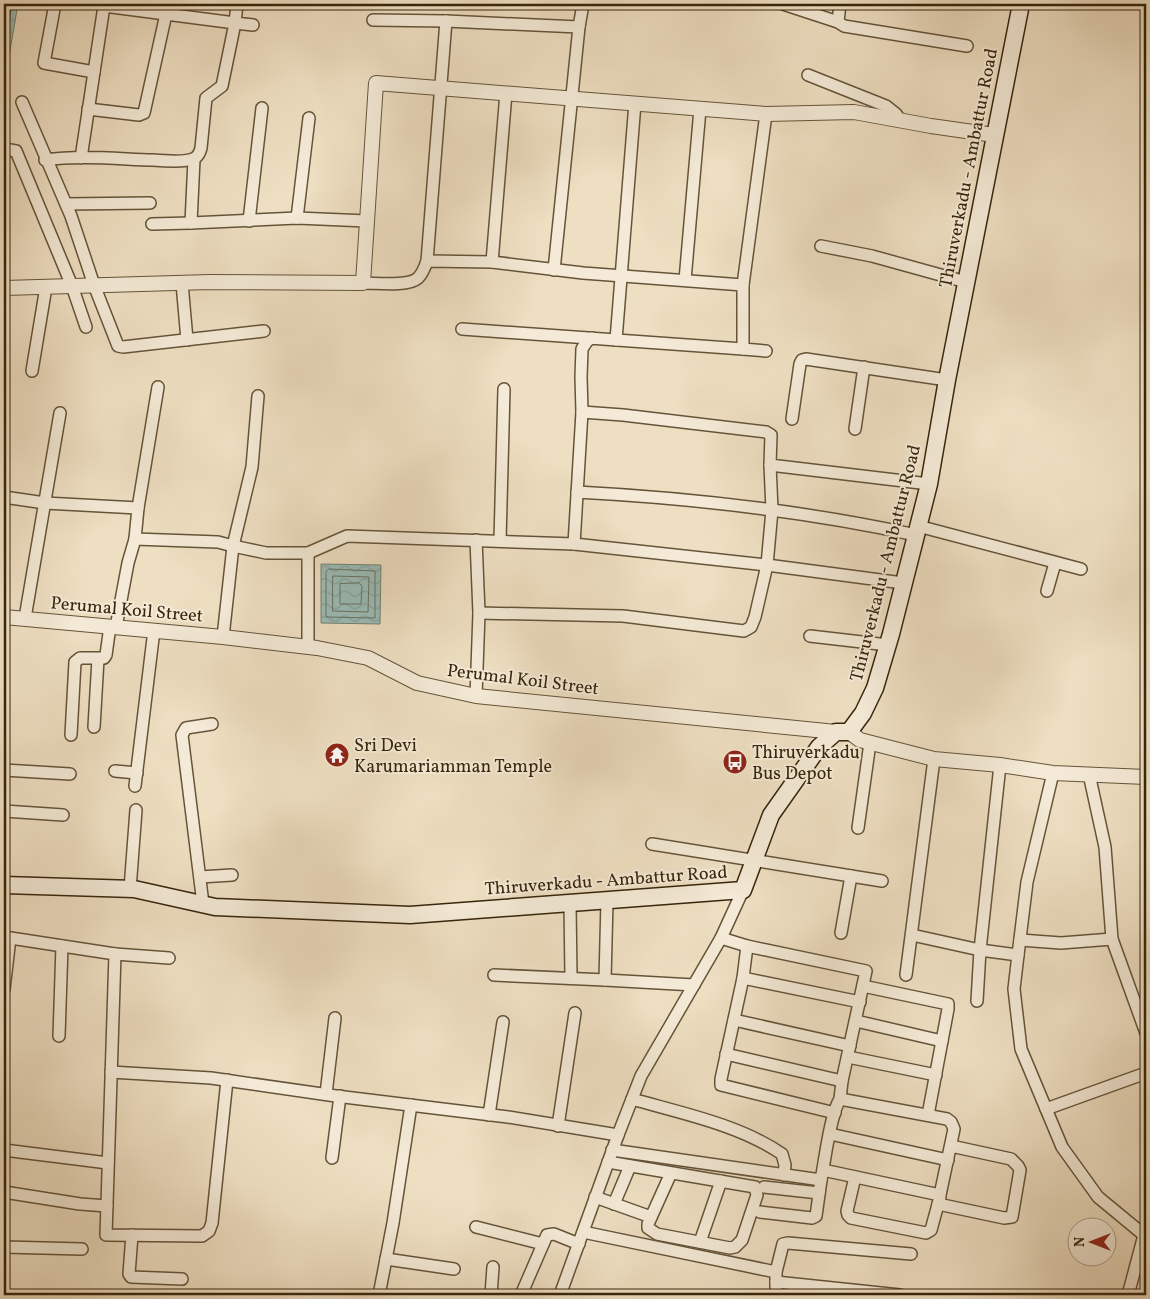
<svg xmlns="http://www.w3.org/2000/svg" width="1150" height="1299" font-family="Vollkorn,serif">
<defs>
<pattern id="water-waves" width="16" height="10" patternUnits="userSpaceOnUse" patternTransform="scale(1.25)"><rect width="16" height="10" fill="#9abcb8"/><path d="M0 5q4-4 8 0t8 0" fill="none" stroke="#85a19d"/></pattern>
</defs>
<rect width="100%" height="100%" fill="#eedfc2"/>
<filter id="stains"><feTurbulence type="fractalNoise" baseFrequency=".004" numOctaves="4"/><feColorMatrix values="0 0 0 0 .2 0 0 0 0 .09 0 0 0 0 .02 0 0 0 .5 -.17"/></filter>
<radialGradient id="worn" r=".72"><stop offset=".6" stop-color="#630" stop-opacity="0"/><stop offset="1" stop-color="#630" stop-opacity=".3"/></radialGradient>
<g fill="url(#water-waves)" stroke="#728073">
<polygon points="4,4 18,4 4,85"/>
<polygon points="321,564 381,565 380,624 321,623"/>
</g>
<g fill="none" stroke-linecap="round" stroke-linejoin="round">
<g stroke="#687062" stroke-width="1">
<polyline points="4,55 12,4"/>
<polygon points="329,569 375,571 375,618 326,617 326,572"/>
<polygon points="333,576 369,577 368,612 333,611"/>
<polygon points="359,583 362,586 361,604 340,604 340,584"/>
</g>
<defs>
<g id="minor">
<polyline points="55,4 44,63 94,72"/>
<polyline points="237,4 235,23 253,25"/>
<polyline points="783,4 838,22"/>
<polyline points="840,4 838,22 844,26 967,46"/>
<polyline points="373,20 446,21 579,27"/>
<polyline points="808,75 886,106 896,114 900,120"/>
<polyline points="22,102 71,216 94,285 118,346 123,347 264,331"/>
<polyline points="88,109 139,115 144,113 166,14"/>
<polyline points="4,149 16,151 72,286 86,327"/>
<polyline points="194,159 191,223 297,218 367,221"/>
<path d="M 45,160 C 80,155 118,159 153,160 C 164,161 186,163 195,158 C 198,156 200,152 201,148 L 206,98 L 222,86 L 235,23 L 104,6 L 81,158"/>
<polyline points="66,204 150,203"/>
<polyline points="297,218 309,118"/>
<polyline points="249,221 262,108"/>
<polyline points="152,224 191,223"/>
<polyline points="821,246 872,256 966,282"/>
<polyline points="427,261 446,21"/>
<polyline points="492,262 506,93"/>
<polyline points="554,270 579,27 583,4"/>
<polyline points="685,280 700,109"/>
<polyline points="182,283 187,340"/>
<path d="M 363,283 C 377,283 408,287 418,278 C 423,273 425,267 427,261 L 492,262 L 583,273 L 743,285 L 743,349 L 766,351"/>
<polyline points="743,285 766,114"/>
<polyline points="462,329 743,349"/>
<polyline points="592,338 587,341 582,349 581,377 582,412 574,544 767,565 903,583"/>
<polyline points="616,340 635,103"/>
<polyline points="32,371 46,287"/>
<polyline points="582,412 623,415 766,432 771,435 770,465 929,484"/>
<polyline points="792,419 800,364 802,360 806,359 947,380"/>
<polyline points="855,429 864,367"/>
<path d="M 577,492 C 691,498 805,511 916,535"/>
<polyline points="4,497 45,503 138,508 158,387"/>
<polyline points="918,526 1081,569"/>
<polyline points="135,539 138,508"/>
<polyline points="476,540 479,613 476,696"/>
<polyline points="500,541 504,389"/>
<polyline points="1047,591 1055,563"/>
<polyline points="479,613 623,616 744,631 751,627 755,617 767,565 772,510 770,465"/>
<polyline points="25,618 60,413"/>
<polyline points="116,627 128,563 135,539 218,542 233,546 252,467 258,396"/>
<polyline points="810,636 888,645"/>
<polyline points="223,637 233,546 266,553 308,553"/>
<polyline points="308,647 308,553 347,536 574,544"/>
<polyline points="94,727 98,659"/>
<polyline points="71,735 75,662 80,658 104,658 106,655 110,626"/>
<polyline points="4,770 70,774"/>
<polyline points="115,771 137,773"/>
<polyline points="1053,773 1027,882 1018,955 1014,989 1021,1049 1062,1147 1098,1197 1144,1235 1128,1295"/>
<polyline points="1089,774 1105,847 1112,939 1146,1033"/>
<polyline points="135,786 154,630"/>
<polyline points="4,811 63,815"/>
<polyline points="858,828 870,743"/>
<polyline points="652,844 882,881"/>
<polyline points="200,877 232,875"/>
<polyline points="130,889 136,810"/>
<polyline points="203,904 182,735 186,728 212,724"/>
<polyline points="570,904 571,978"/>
<polyline points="841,933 851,876"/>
<polyline points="912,935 980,950 1000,765"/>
<polyline points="4,937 115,954 106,1235 202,1236 209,1231 212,1223 227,1080"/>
<polyline points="721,938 747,946 866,971 842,1081 840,1099"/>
<polyline points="1020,940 1061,943 1112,939"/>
<polyline points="747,946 743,978 721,1079 721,1085 835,1113"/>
<polyline points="115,954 169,958"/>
<polyline points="494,975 605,980 607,901"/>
<polyline points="906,975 934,759"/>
<polyline points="743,978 860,1002"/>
<polyline points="605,980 694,985"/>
<polyline points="863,986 948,1004 948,1009 928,1115"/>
<polyline points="4,989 10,938"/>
<polyline points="977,1001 980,950 1018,955"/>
<polyline points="734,1020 850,1046"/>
<polyline points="856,1021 942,1041"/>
<polyline points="59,1036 62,946"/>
<polyline points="726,1054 842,1081"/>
<polyline points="848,1057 936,1075"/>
<polyline points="111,1072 211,1078 336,1096 508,1117 618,1135"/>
<polyline points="326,1094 335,1018"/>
<path d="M 632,1099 C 681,1113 740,1125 782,1154 L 785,1165 L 784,1175"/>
<polyline points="1046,1109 1146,1073"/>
<polyline points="489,1115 503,1022"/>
<polyline points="558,1126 575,1013"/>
<polyline points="830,1134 948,1160"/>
<polyline points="4,1150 108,1163"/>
<path d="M 612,1150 L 821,1180 C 825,1160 830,1115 840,1099 L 947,1119 L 951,1122 L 954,1129 L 940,1195 L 823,1170"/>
<polyline points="332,1158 340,1096"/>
<polyline points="608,1162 755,1187 757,1195 742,1240 735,1247 730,1248 657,1234 648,1228 648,1224 671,1173"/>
<polyline points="855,1177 847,1211 848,1215 851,1218 926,1233 931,1230 940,1197"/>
<polyline points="764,1187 819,1193"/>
<polyline points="4,1192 80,1204 107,1206"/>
<polyline points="595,1197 651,1217"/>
<polyline points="614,1204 630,1166"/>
<polyline points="938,1204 1004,1218 1012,1217 1020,1170 1018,1166 1011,1159 951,1146"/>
<polyline points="760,1212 812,1218 816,1216 821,1180"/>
<polyline points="476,1227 543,1244"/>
<polyline points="583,1232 776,1272"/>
<polyline points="132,1235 129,1274 131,1277 182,1279"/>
<polyline points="700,1242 721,1181"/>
<polyline points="4,1247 82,1249"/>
<polyline points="386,1259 454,1269"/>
<polyline points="776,1282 900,1295"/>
<polyline points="379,1295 393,1223 411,1105"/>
<polyline points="491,1295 493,1267"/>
<polyline points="521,1295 547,1235 554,1234 579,1244"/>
<polyline points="560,1295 618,1135 641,1076 721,938 743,890"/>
<polyline points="776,1295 776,1272 783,1244 788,1243 911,1254"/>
</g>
<g id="tertiary">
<polyline points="4,288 210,282 363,283 376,83 766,114 854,112 931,126 994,135"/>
<polyline points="4,617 223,637 317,648 368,658 417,683 476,696 836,732"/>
<polyline points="849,732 860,740 934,759 1000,765 1053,773 1146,777"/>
</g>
<polyline id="secondary" points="4,885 134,889 215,907 410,915 743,890 771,815 819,747 836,732 849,732 863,713 875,688 891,634 929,484 947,380 1021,4"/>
</defs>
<use href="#minor" stroke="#655439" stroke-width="14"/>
<use href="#tertiary" stroke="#655439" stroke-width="16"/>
<use href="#secondary" stroke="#37250b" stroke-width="19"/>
<use href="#minor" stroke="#f4ead7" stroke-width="11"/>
<use href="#tertiary" stroke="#f4ead7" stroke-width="14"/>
<use href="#secondary" stroke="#f4ead7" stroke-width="16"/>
</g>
<defs>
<symbol id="temple-disc" viewBox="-11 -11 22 22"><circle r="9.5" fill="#8f2418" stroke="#f4ead7"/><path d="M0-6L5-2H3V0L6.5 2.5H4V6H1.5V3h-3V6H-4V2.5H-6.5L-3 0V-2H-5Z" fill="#fff"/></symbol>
<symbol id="bus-disc" viewBox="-11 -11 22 22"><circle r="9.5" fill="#8f2418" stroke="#f4ead7"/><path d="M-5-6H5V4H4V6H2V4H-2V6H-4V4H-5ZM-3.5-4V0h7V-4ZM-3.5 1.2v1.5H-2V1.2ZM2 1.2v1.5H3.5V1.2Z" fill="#fff"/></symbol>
</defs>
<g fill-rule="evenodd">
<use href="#temple-disc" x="323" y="741" width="28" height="28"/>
<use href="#bus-disc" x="721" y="748" width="28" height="28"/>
</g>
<g text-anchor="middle" stroke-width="4" stroke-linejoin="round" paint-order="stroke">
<g font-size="18" fill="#37250b" stroke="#f4ead7">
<text transform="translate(968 168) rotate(-79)" y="6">Thiruverkadu - Ambattur Road</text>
<text transform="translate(885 563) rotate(-76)" y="6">Thiruverkadu - Ambattur Road</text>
<text transform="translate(127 609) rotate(5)" y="6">Perumal Koil Street</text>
<text transform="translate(523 679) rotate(7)" y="6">Perumal Koil Street</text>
<text transform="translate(606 880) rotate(-4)" y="6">Thiruverkadu - Ambattur Road</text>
</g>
<g font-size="18" fill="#37250b" stroke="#f4ead7" text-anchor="start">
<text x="354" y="751">Sri Devi<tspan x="354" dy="21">Karumariamman Temple</tspan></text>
<text x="752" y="758">Thiruverkadu<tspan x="752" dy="21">Bus Depot</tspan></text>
</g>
</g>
<rect width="1150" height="1299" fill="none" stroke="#eedfc2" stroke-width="20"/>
<rect x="5" y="5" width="1140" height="1289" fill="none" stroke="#37250b" stroke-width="2.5"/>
<rect x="10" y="10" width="1130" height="1279" fill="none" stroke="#37250b"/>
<g transform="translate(1092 1242) rotate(270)"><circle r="24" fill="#f4ead7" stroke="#a89b85"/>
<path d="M0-4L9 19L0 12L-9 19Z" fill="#8f2418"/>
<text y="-8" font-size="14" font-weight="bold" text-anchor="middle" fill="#37250b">N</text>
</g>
<rect width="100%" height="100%" filter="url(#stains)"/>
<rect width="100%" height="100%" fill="url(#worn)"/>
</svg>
